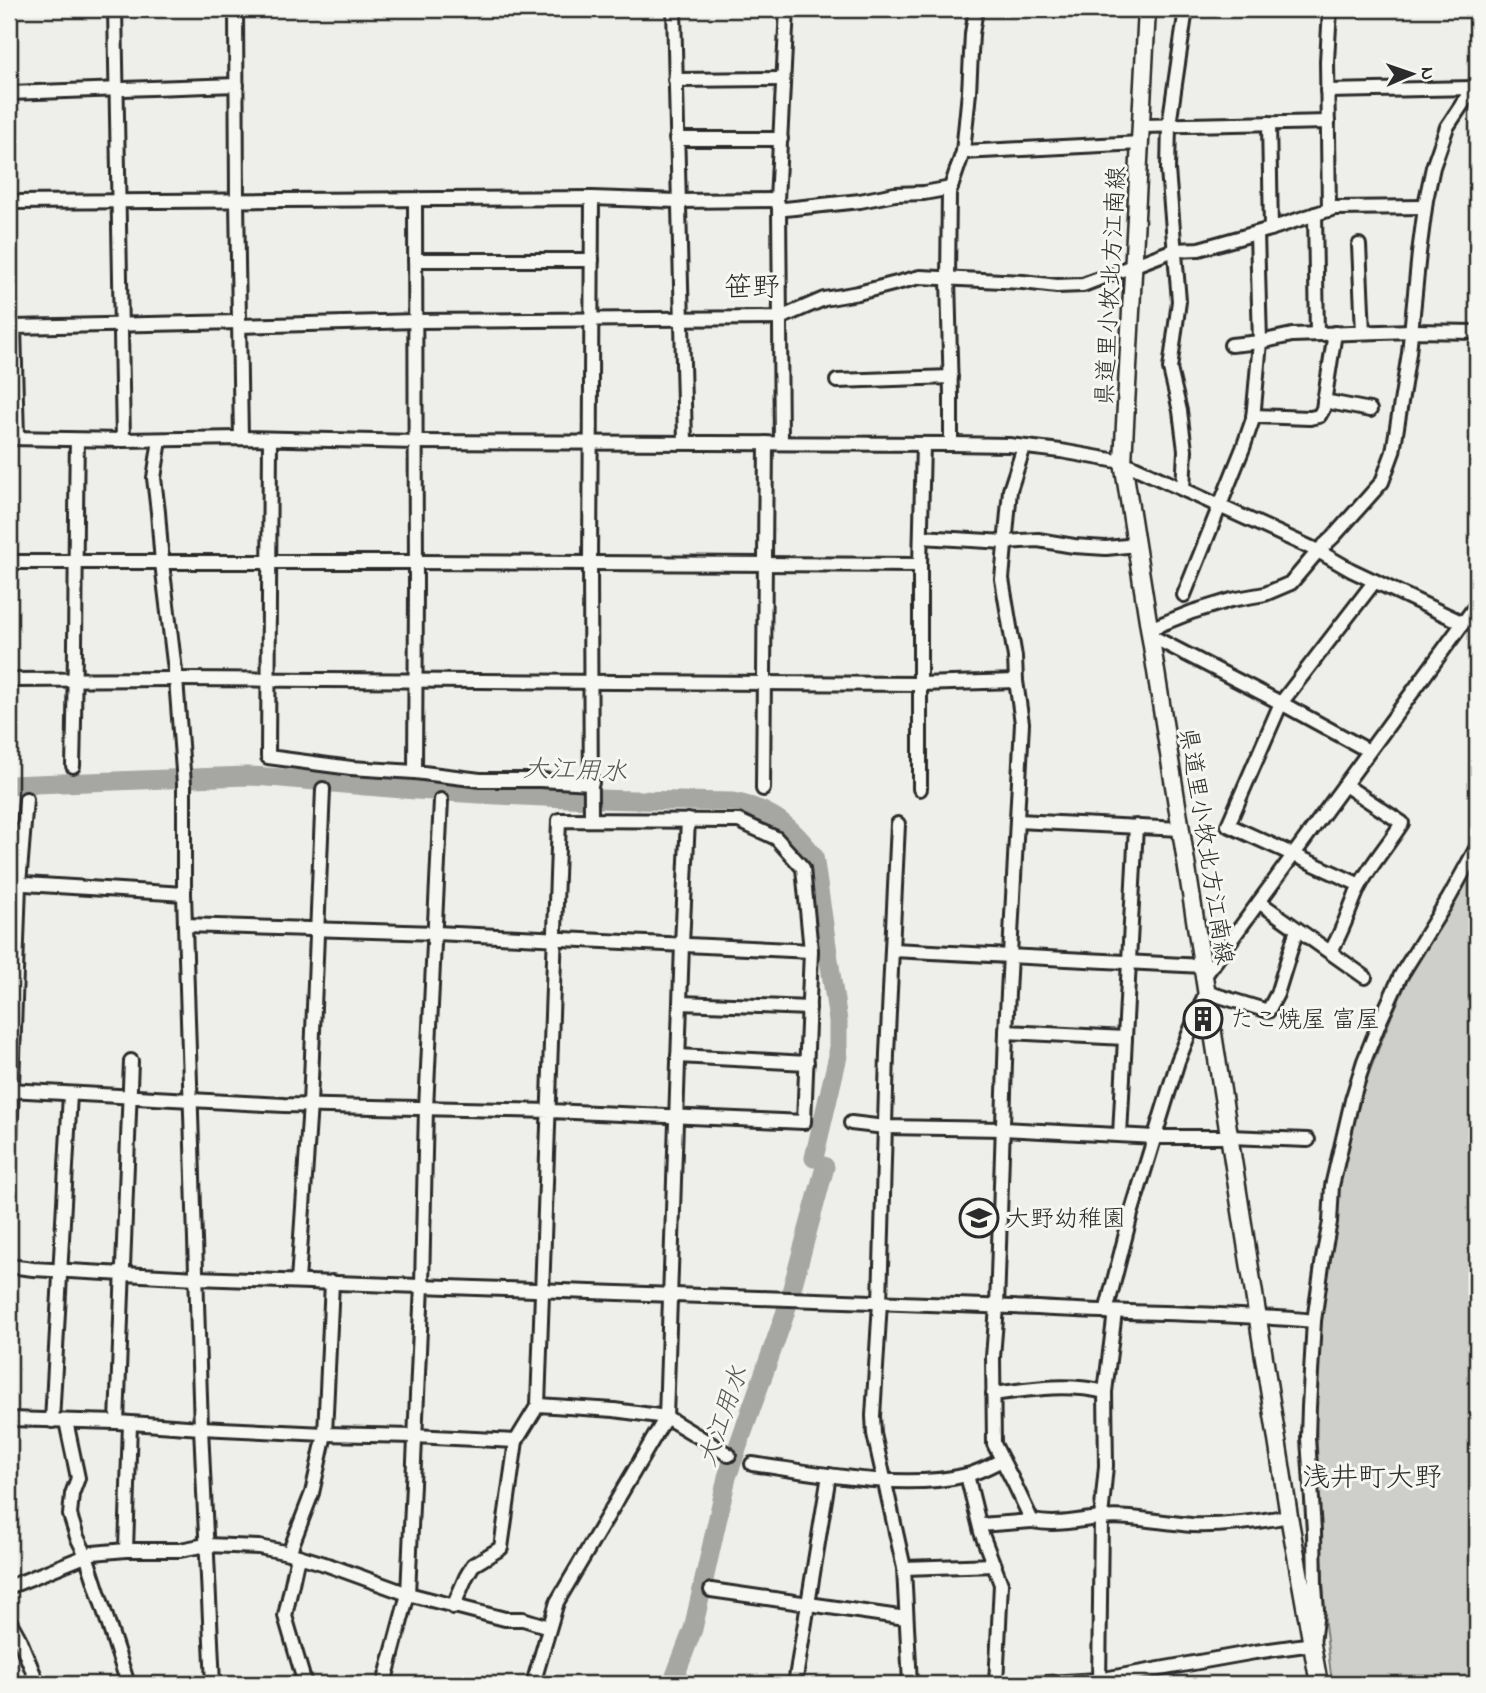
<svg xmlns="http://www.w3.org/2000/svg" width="1486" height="1693" font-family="'Indie Flower','Klee One',sans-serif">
<rect width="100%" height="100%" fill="#eeeeea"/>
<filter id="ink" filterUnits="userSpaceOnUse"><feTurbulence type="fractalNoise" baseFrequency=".0143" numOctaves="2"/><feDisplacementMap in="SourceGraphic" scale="14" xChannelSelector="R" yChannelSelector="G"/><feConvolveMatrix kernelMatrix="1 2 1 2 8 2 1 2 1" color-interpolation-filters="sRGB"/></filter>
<g filter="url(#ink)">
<polygon fill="#cececa" stroke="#7c7c7a" stroke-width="2" points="1477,859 1477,1684 1332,1684 1325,1624 1316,1423 1320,1323 1340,1178 1350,1136 1367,1078 1392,1015 1407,981"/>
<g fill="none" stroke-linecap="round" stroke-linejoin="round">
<g stroke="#a6a6a3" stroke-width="19">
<path d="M 9,785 L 246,776 C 290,777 334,784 378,787 C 496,797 615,800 733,802 C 771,809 791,826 814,856 L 838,1021 L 838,1056 L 814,1158"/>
<polyline points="672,1684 693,1629 727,1477 785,1314 825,1167 824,1166"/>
</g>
<defs>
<g id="minor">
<polyline points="115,9 123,440"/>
<polyline points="236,9 237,201 241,438"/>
<polyline points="674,9 685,442"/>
<polyline points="787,9 777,200 779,208 785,209 860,201 895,194 924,193 951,188"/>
<polyline points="675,80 783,79"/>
<polyline points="1327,91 1473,88"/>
<polyline points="9,93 237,85"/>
<polyline points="1269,123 1271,229"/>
<polyline points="1142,126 1328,122"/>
<polyline points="676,139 781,139"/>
<polyline points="963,152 1141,143"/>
<polyline points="9,202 592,198 677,201 777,200"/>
<polyline points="779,208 781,443"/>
<polyline points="1329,210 1327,61 1330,9"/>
<polyline points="1315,214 1317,334"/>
<polyline points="1359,245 1363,332"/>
<polyline points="415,260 592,260"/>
<polyline points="239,326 416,321 780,318 824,299 858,293 920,277 1023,282 1057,286 1083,285 1174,250 1199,249 1267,230 1334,208 1425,207"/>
<polyline points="1231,345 1260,342 1292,335 1411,331 1477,332"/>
<polyline points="837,381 951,377"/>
<polyline points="1324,401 1370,410"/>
<polyline points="1253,416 1310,418 1319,416 1323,409 1335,333"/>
<polyline points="9,438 123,440 241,438 416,442 951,444 1009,445 1061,451 1123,462 1318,551 1351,570 1463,623"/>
<polyline points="17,438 14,327 239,322"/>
<polyline points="270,439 268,757 351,768 415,772 480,780 540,780 592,783"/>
<polyline points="160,440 154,478 158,512 162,563 176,679 184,784 184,894 201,1428 213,1684"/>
<polyline points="951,444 951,395 948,279 949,193 963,152 969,92 972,34 976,9"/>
<path d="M 1024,447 L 1010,490 L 1002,579 L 1015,657 L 1016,681 L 1022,723 L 1006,1032 L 997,1307 L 993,1357 L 994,1444 L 1014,1483 L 1032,1521 C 1058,1526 1076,1520 1101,1518 C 1131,1515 1162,1523 1192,1525 C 1224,1526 1257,1522 1289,1516"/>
<polyline points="1183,489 1185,450 1180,411 1170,369 1179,301 1168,170 1169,125 1186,9"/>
<polyline points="921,537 1005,542 1038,540 1074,546 1106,548 1137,545"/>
<polyline points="9,562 416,562 920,565"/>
<polyline points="1184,595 1243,448 1253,419 1260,342 1257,233"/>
<polyline points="1149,629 1192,612 1231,600 1265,594 1291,583 1318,551 1333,537 1382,482 1393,452 1409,353 1419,253 1426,200 1433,167 1447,127 1477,82"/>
<polyline points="1151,636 1281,703 1369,751"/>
<polyline points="9,680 176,679 920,684 1016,681"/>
<path d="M 73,766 C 76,658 75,549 77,440"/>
<polyline points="415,772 416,587 415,200"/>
<polyline points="763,789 766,443"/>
<polyline points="920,789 920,565 923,444"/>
<polyline points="591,820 590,564 592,198"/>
<polyline points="1017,821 1181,829"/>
<polyline points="898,824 887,1054 880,1302 873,1416 874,1434 904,1568 910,1684"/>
<polyline points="9,883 184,894"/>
<polyline points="1360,885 1228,825 1281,703 1375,581"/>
<polyline points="1259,902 1365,977"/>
<polyline points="185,925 436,933 811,951"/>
<polyline points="893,950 1203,966"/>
<path d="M 1330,952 C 1343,932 1349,909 1359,887 C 1371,864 1388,845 1402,823 L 1345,785"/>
<polyline points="1204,977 1477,604"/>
<polyline points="680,1003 809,1008"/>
<polyline points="1006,1032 1125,1038"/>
<polyline points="678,1056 807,1063"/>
<polyline points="9,1090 284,1105 550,1111 804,1122 811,951 803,868 776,838 739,821 559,820 538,1405 516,1441 501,1548 473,1565 466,1577 453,1607"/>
<polyline points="851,1123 885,1127 1004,1129 1155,1137 1230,1137 1308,1140"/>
<polyline points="1120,1135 1136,826"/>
<polyline points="9,1173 19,884 26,799"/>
<path d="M 9,1266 L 33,1269 L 197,1278 L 1038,1308 C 1130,1314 1222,1312 1314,1321"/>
<polyline points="298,1281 310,1104 323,789"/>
<polyline points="1106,1312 1131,1214 1178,1061 1206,992 1268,1011 1277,994 1297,929"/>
<path d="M 993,1394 C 1031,1389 1067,1383 1105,1392"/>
<polyline points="538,1405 614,1410 666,1417 729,1455"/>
<polyline points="9,1419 117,1422 201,1428 325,1434 414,1436 516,1441"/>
<polyline points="52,1421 70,1094"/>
<polyline points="66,1421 78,1478 72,1494 70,1515 77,1537 86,1555 128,1684"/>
<polyline points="117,1422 131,1061"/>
<path d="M 752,1464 C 817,1473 903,1491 967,1475 C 979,1472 990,1466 1002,1460"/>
<polyline points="967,1475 981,1532 1001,1584 996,1684"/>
<polyline points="980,1525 1032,1521"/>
<polyline points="126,1550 130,1423"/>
<polyline points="289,1553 312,1493 325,1434 332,1282"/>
<polyline points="298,1556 285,1616 305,1684"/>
<polyline points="904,1568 995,1565"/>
<polyline points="9,1587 93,1553 126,1550 180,1550 206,1545 259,1547 289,1553 328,1565 408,1594 505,1619 523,1619 549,1627"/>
<polyline points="711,1590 906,1618"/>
<polyline points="9,1620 19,1638 38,1684"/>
<polyline points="384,1684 408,1594 422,1285 426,1108 441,800"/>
<polyline points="533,1684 557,1602 666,1417 682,944 688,820"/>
<polyline points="795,1684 829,1475"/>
<polyline points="1031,1684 1098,1680 1255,1652 1313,1644 1317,1610 1315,1586 1314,1531 1308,1438 1309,1407 1314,1321 1323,1258 1330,1222 1332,1186 1352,1100 1364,1061 1380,1021 1401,975 1449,898 1477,847"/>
<polyline points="1099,1684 1101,1518 1106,1466 1105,1392 1115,1312"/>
</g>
<polyline id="major" points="1147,9 1123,462 1289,1516 1319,1684"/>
</defs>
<use href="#minor" stroke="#2b2b2b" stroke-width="18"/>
<use href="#major" stroke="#2b2b2b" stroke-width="21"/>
<use href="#minor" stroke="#f6f6f2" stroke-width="12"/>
<use href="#major" stroke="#f6f6f2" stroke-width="16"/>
</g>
</g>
<defs>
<symbol id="building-ring" viewBox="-11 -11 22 22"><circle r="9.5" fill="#f6f6f2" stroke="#2b2b2b" stroke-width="1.5"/><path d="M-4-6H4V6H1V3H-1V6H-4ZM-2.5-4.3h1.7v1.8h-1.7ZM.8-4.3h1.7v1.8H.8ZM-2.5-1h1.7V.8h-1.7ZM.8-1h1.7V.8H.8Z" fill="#2b2b2b"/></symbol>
<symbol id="school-ring" viewBox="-11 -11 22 22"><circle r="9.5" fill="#f6f6f2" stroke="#2b2b2b" stroke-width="1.5"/><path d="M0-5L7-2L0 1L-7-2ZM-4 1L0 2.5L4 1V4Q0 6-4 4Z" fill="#2b2b2b"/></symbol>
</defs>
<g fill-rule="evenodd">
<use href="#building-ring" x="1181" y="997" width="44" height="44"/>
<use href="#school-ring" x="957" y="1196" width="44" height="44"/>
</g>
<g text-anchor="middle" stroke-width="6" stroke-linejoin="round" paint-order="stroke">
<g font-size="24" fill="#2b2b2b" stroke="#f6f6f2">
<text transform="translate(1110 286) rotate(-87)" y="8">県道里小牧北方江南線</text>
<text transform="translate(1207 846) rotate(81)" y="8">県道里小牧北方江南線</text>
</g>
<g font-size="24" fill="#2b2b2b" stroke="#f6f6f2" text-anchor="start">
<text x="1230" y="1027">たこ焼屋 富屋</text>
<text x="1006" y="1226">大野幼稚園</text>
</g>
<g font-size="26" font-style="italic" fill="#565655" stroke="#f6f6f2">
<text transform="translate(575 769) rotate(2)" y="9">大江用水</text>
<text transform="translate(722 1416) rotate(-71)" y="9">大江用水</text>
</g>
<g font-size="28" fill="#2b2b2b" stroke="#f6f6f2">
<text x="752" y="296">笹野</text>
<text x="1372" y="1486">浅井町大野</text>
</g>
</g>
<rect width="1486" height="1693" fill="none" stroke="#f6f6f2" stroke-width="35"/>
<rect x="18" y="18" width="1451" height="1658" fill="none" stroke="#2b2b2b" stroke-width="2.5" filter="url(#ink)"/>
<g transform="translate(1412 74) rotate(88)" stroke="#f6f6f2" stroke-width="5" paint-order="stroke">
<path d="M0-5L12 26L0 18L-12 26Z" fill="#2b2b2b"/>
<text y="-10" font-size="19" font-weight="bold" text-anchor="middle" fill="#2b2b2b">N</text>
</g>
</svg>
